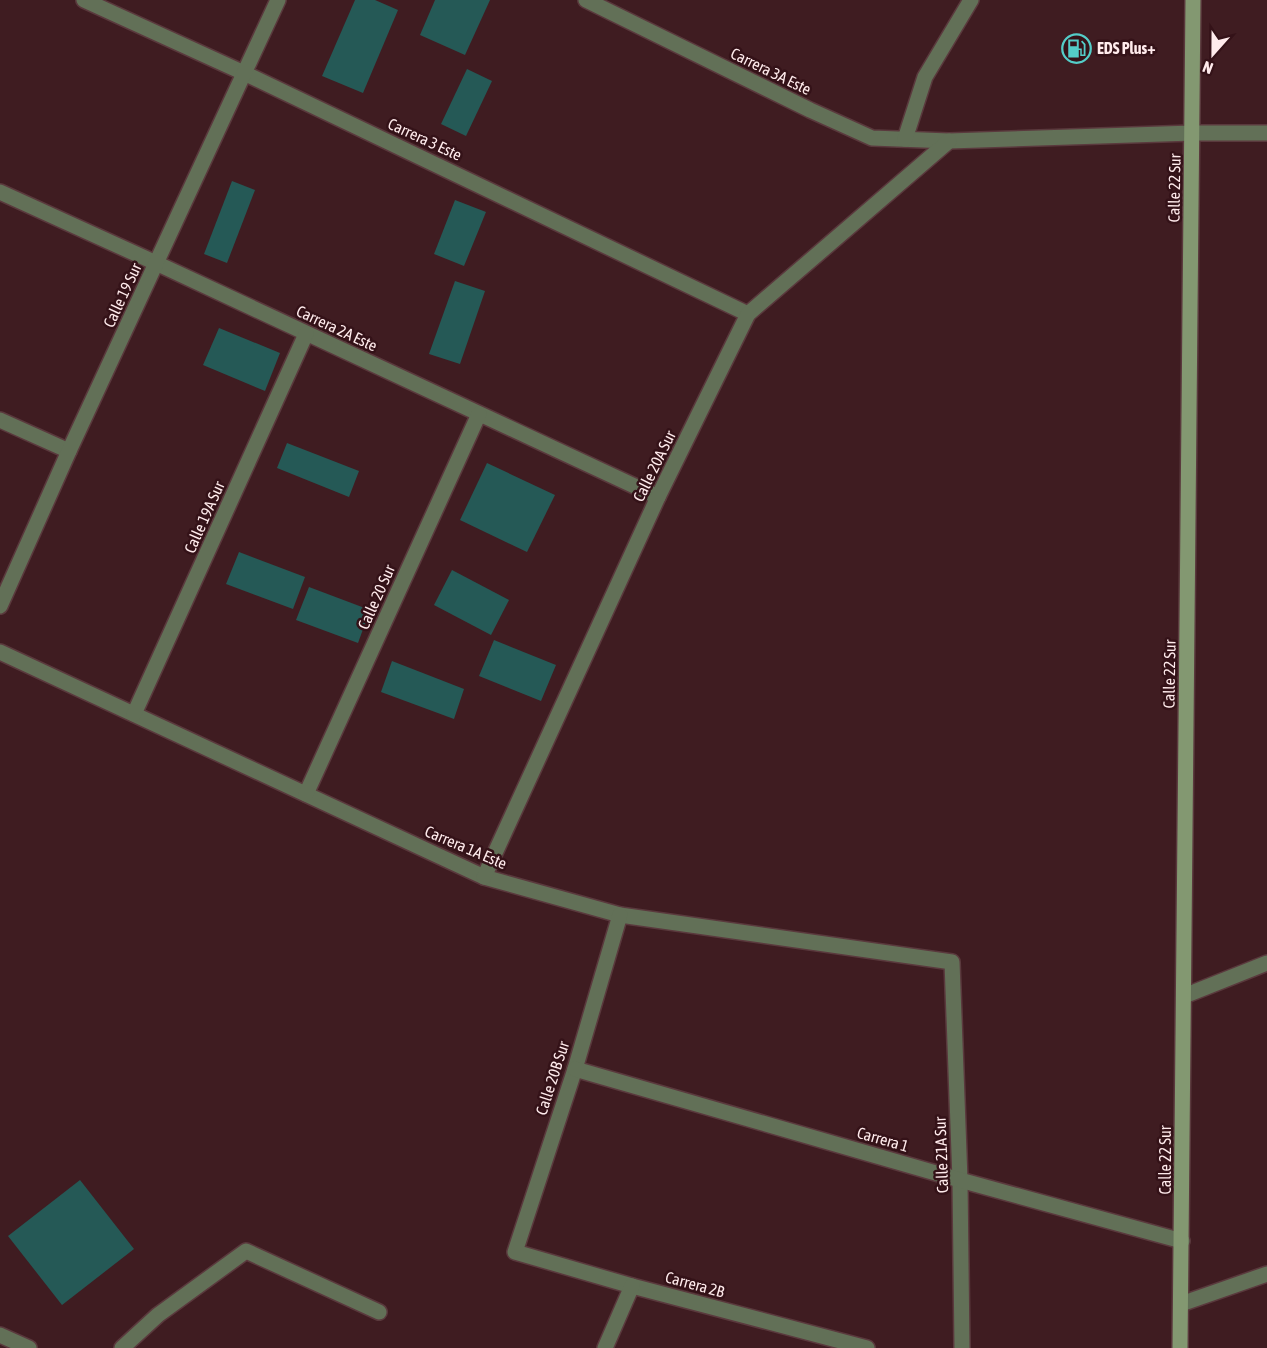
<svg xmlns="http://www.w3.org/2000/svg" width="1267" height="1348" font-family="'Asap Condensed',sans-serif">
<rect width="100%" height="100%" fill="#3f1c21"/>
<g fill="#255956">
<polygon points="355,0 375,0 398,10 363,93 322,76"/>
<polygon points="435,0 490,0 465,55 420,35"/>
<polygon points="467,69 492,81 466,136 441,124"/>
<polygon points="232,181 255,190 227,263 204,254"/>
<polygon points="455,200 486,212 464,266 434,254"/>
<polygon points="455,281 485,291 460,364 429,354"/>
<polygon points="219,328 280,353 265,391 203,365"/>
<polygon points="287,443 359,471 349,497 277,468"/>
<polygon points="487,463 555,495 527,552 460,520"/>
<polygon points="239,552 305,577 293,609 226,584"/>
<polygon points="452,570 509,600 491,635 434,605"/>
<polygon points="309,587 370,610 358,643 296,620"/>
<polygon points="494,640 556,665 541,701 479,676"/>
<polygon points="392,661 464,689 454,719 381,692"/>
<polygon points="80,1180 134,1249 62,1305 8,1236"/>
</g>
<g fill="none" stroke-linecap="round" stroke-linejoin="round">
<defs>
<polyline id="service" points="122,1348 158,1315 246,1251 379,1312"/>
<g id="minor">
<polyline points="84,0 244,73 748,314"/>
<polyline points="586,0 810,110 872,138 949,141 1193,133 1267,133"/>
<polyline points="905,139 925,77 971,0"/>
<polyline points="0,192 156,263 658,497"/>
<polyline points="0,420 69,451"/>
<polyline points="0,606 69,451 278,0"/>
<polyline points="0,652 484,877 620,915 952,962 960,1180 962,1348"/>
<polyline points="134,714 306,334"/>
<polyline points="306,794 479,414"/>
<polyline points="484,877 658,497 748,314 949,141"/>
<polyline points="620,915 575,1069 515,1252 632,1286 867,1348"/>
<polyline points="1184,996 1267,963"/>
<polyline points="575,1069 960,1180 1182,1241"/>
<polyline points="1181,1304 1267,1274"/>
<polyline points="0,1335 29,1348"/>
<polyline points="605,1348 632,1286"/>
</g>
<polyline id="secondary" points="1180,1348 1193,0"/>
</defs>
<use href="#service" stroke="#5a393d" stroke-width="18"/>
<use href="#minor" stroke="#5a393d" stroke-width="18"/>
<use href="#secondary" stroke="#5a393d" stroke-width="18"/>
<use href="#service" stroke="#627057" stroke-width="15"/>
<use href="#minor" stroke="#627057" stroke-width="15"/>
<use href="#secondary" stroke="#839871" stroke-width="15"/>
</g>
<defs>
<symbol id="fuel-ring" viewBox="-11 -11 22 22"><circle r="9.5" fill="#341218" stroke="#54cdc8" stroke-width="1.5"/><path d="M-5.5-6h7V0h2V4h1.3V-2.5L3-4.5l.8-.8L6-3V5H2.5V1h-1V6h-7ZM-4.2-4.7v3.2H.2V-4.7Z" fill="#54cdc8"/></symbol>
</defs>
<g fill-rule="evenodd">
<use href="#fuel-ring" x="1060" y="32" width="33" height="33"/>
</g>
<g text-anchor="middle" stroke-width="5" stroke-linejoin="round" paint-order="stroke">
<g font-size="16" font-weight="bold" fill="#ffebec" stroke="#341218" text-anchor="start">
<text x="1097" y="54">EDS Plus+</text>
</g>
<g font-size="16" fill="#ffebec" stroke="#341218">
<text transform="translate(771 71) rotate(26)" y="6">Carrera 3A Este</text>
<text transform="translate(425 139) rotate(25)" y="6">Carrera 3 Este</text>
<text transform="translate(1174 188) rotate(-89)" y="6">Calle 22 Sur</text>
<text transform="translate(122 295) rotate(-65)" y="6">Calle 19 Sur</text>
<text transform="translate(337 328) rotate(25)" y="6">Carrera 2A Este</text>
<text transform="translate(654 466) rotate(-64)" y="6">Calle 20A Sur</text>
<text transform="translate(204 517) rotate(-66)" y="6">Calle 19A Sur</text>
<text transform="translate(376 597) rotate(-66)" y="6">Calle 20 Sur</text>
<text transform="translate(1169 674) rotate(-89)" y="6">Calle 22 Sur</text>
<text transform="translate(466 847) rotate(23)" y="6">Carrera 1A Este</text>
<text transform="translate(552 1078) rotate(-72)" y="6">Calle 20B Sur</text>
<text transform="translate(883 1139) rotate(16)" y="6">Carrera 1</text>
<text transform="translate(941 1155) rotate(-92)" y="6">Calle 21A Sur</text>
<text transform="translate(1165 1160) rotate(-90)" y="6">Calle 22 Sur</text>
<text transform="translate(695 1284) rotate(15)" y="6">Carrera 2B</text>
</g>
</g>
<g transform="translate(1213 54) rotate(201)" stroke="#341218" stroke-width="4.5" paint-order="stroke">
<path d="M0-4.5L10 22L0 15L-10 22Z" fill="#ffebec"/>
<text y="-9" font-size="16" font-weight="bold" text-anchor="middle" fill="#ffebec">N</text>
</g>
</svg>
